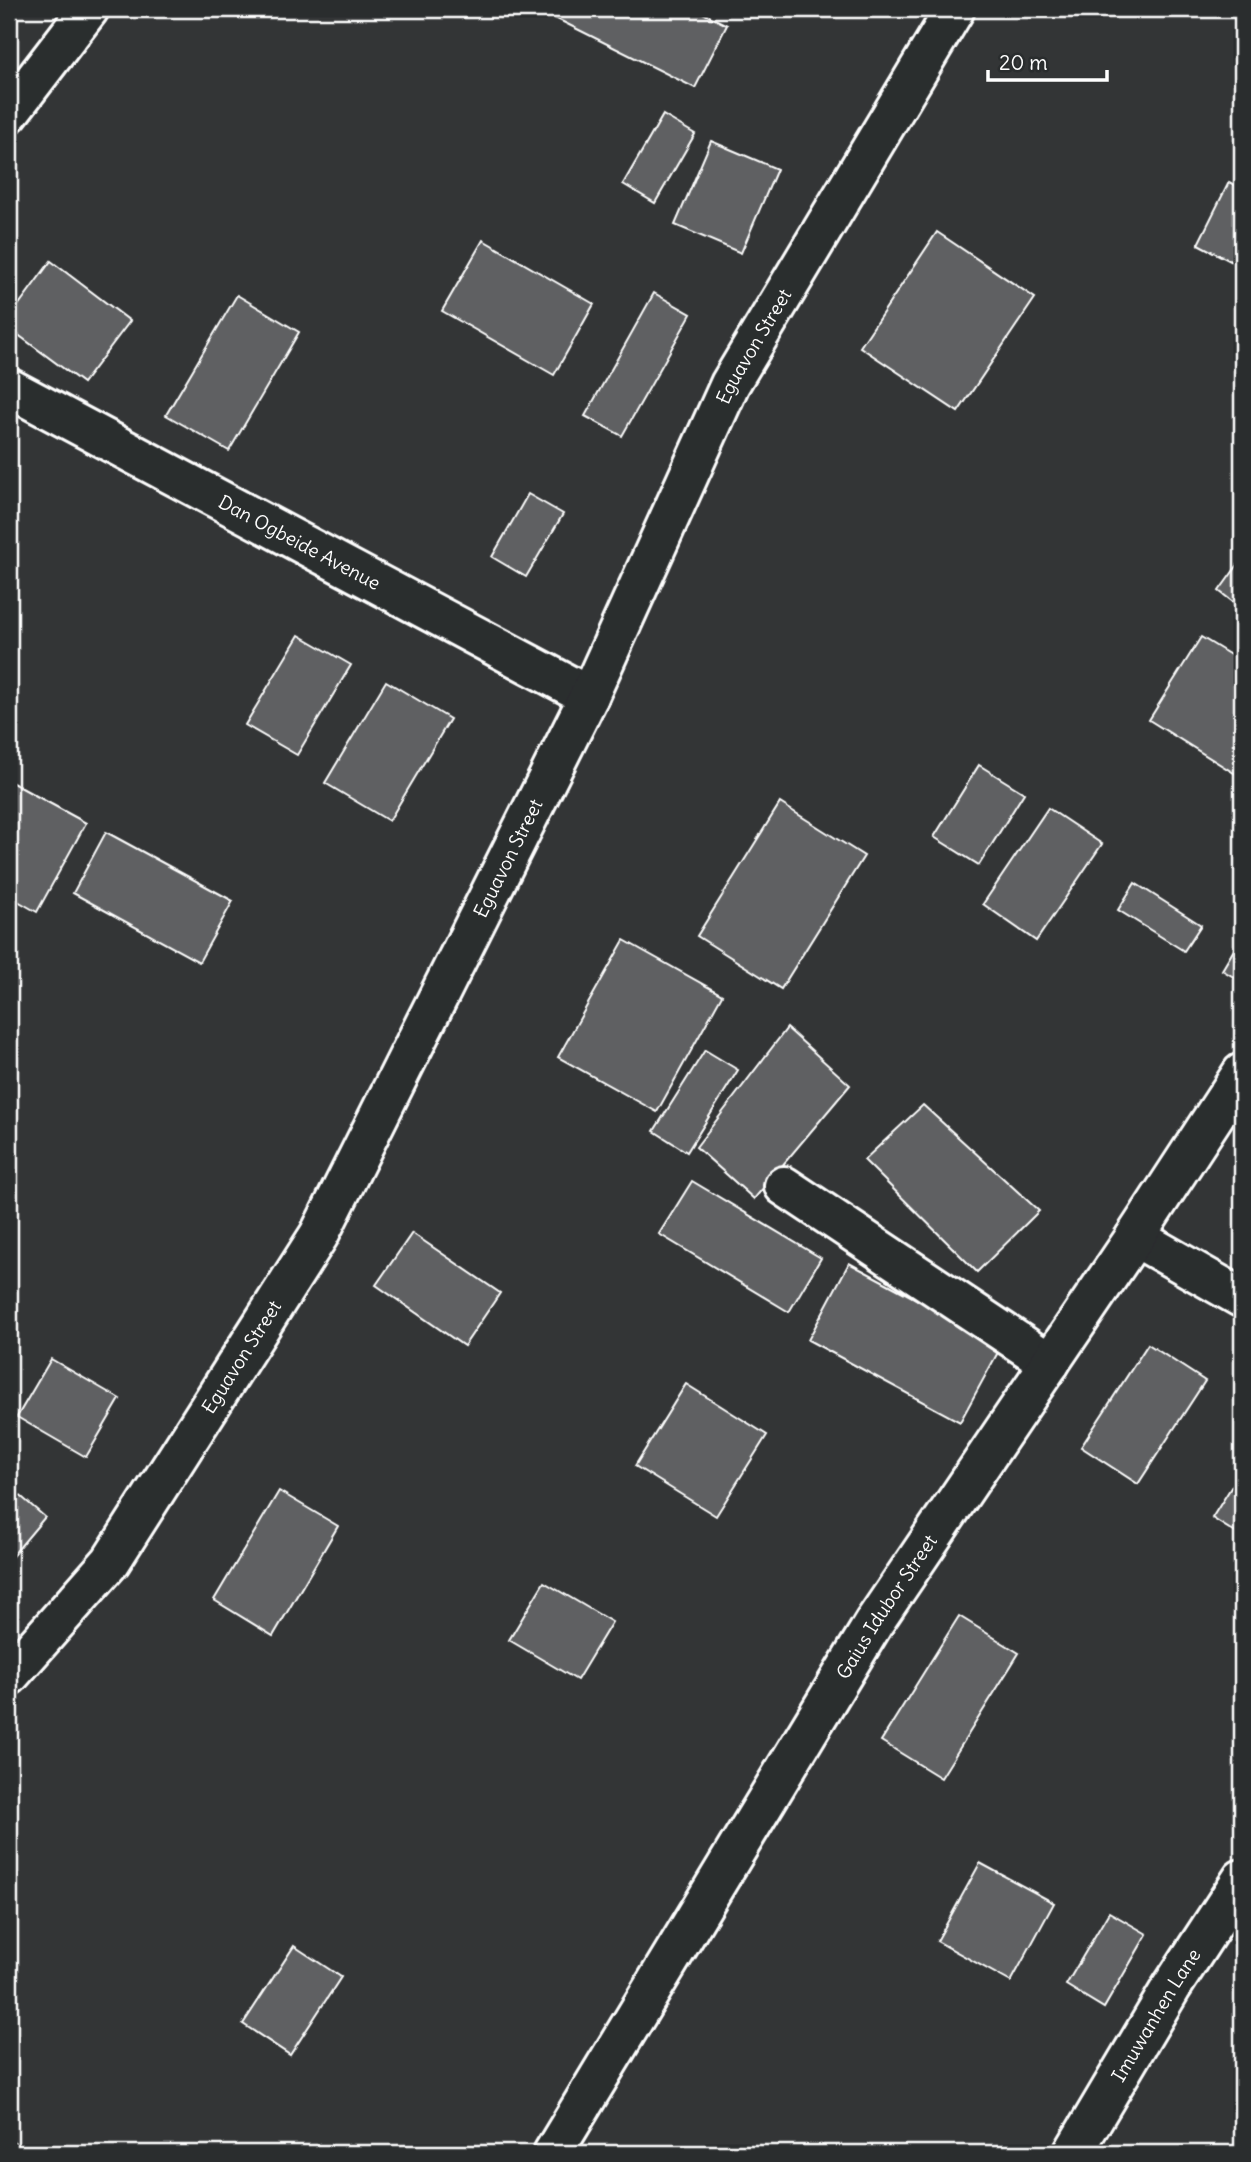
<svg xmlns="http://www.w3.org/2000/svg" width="1251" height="2162" font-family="Delius,sans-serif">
<rect width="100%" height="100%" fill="#333536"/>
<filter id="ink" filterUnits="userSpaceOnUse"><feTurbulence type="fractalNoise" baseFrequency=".0143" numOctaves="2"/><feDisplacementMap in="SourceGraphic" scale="14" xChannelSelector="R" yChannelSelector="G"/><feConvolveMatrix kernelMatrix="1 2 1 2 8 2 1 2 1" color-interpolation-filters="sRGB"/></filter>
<g filter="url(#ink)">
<g fill="#5f6162" stroke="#fff" stroke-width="2">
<polygon points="557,9 695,9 727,25 695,88 553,17"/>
<polygon points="663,115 695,134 655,203 623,184"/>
<polygon points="711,141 777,169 741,253 675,225"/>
<polygon points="1229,182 1242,189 1242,267 1198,244"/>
<polygon points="937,232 1035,298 958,412 860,347"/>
<polygon points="483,240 594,304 554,375 442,311"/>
<polygon points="51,261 130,321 83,383 9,328 9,318"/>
<polygon points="654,293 691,314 622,436 585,416"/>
<polygon points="237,295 299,332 229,451 166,415"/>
<polygon points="528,494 563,514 526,577 492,557"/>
<polygon points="1242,559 1242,609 1219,591"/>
<polygon points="299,635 351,665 297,755 245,725"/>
<polygon points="1201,637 1242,662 1242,778 1149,720"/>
<polygon points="386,681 450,719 389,821 325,783"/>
<polygon points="979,765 1024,793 979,865 934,837"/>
<polygon points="9,781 86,823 37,912 9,896"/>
<polygon points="780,803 864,856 781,989 697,936"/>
<polygon points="1048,808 1102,844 1036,941 983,904"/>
<polygon points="106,832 233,901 199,962 73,893"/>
<polygon points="1135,883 1201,925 1184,951 1118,910"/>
<polygon points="624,940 722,995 657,1112 558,1057"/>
<polygon points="1235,948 1242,953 1242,982 1222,970"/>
<polygon points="787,1028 850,1085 754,1199 696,1147"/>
<polygon points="705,1050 738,1070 687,1152 654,1131"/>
<polygon points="923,1105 1039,1211 977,1272 864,1160"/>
<polygon points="692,1181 821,1258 789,1312 659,1234"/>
<polygon points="412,1233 500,1293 464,1346 376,1285"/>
<polygon points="849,1263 1002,1345 960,1422 808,1340"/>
<polygon points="1148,1344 1205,1381 1138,1484 1081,1447"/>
<polygon points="51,1359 120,1399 86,1457 17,1417"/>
<polygon points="686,1384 767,1435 716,1516 635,1466"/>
<polygon points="1242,1470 1242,1537 1212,1518"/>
<polygon points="9,1486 45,1517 9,1560"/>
<polygon points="279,1491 338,1526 273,1636 214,1600"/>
<polygon points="544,1582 612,1622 577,1680 509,1640"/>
<polygon points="959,1616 1019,1653 941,1778 881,1741"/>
<polygon points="980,1863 1054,1903 1011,1982 937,1941"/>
<polygon points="1109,1912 1147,1934 1104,2008 1066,1985"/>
<polygon points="294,1946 341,1977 290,2055 243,2024"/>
<polygon points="9,2137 26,2153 9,2153"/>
</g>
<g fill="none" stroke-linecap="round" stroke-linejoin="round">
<defs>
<g id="minor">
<polyline points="9,113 89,9"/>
<path id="s1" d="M 9,388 L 589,696"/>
<polyline points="784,1186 1050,1363"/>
<polyline points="1135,1237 1242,1298"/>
<path id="s2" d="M 9,1676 L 111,1561 L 319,1235 L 589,696 L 730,384 L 955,9"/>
<path id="s3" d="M 553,2153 L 875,1621 L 1135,1237 L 1242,1073"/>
<path id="s4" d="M 1073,2153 L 1171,1988 L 1242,1879"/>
</g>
</defs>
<use href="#minor" stroke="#fff" stroke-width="44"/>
<use href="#minor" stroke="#2a2d2e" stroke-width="38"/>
</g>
</g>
<g text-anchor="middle" stroke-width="5" stroke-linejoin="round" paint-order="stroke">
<g font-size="19" fill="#fff" stroke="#2a2d2e">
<text dy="7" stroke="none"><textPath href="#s2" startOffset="1530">Eguavon Street</textPath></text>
<text dy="7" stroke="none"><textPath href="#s1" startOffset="329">Dan Ogbeide Avenue</textPath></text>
<text dy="7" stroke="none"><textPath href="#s2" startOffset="962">Eguavon Street</textPath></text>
<text dy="7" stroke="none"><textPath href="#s2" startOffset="396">Eguavon Street</textPath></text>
<text dy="7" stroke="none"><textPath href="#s3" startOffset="640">Gaius Idubor Street</textPath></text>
<text dy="7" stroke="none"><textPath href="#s4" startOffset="161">Imuwanhen Lane</textPath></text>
</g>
</g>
<rect width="1251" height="2162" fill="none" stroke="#2a2d2e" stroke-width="35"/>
<rect x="18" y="18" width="1216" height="2127" fill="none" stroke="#fff" stroke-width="2.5" filter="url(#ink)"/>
<path d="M988 70v10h119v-10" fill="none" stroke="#ffffff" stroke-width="3.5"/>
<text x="999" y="70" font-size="21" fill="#ffffff" stroke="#2a2d2e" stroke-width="5" paint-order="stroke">20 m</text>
</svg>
